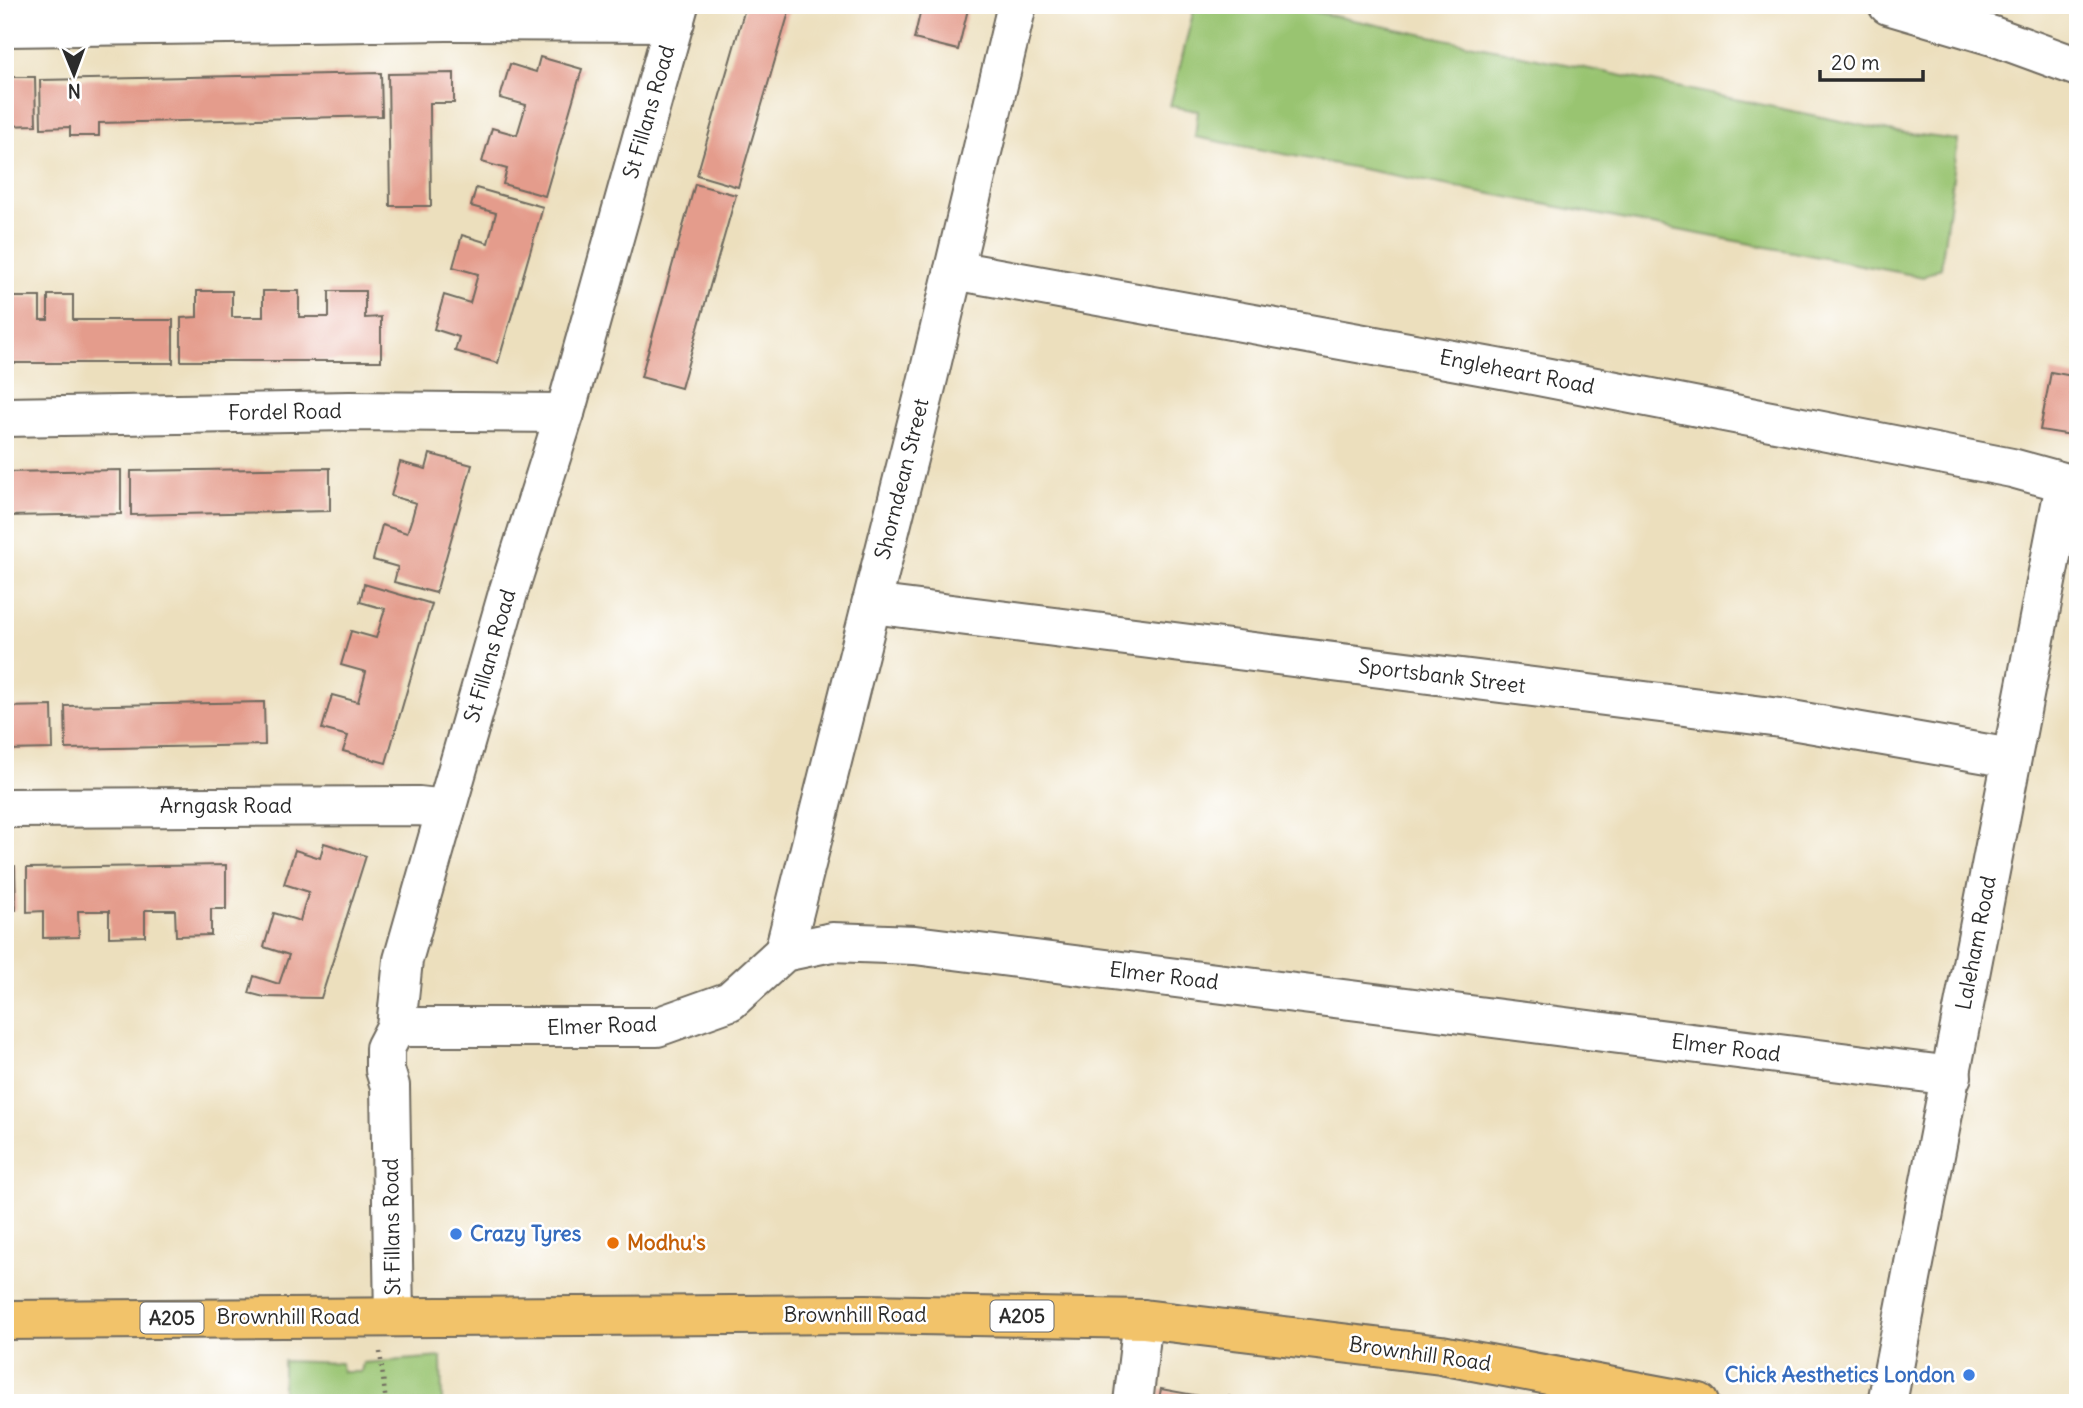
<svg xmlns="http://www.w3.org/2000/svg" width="2083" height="1408" font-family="Delius,sans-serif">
<rect width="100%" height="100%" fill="#fff"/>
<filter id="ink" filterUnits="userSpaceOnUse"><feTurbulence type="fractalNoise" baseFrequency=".0143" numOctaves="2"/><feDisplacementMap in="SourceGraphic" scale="14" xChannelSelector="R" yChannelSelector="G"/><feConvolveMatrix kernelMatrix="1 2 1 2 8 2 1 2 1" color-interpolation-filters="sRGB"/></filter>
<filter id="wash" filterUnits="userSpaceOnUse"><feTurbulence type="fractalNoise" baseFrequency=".00686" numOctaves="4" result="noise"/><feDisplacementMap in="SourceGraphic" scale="28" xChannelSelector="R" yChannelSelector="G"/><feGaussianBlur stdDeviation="1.57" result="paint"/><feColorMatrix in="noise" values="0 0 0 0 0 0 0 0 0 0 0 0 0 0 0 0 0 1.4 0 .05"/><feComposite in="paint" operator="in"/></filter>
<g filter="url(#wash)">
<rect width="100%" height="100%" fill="#ecdfbd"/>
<g fill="#99c471" stroke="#62784e" stroke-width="2">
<polygon points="1195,5 1281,5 1889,131 1958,140 1941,267 1923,277 1195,137 1198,111 1170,106"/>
<polygon points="441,1357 442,1403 283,1403 283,1361 341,1363 342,1372 361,1372 363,1363"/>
</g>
<g id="blocks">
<g fill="#e49c8c">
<polygon points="746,5 791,5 738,187 697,175"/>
<polygon points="922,5 969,5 958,50 914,39"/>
<polygon points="540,57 582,69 545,196 503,184 507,169 482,162 492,128 517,135 526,105 500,98 510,64 536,72"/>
<polygon points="381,73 382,116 99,123 99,136 70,136 70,127 41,128 40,80"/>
<polygon points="454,73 454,103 430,103 431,206 390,206 388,74"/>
<polygon points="5,77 35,77 36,125 5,126"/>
<polygon points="695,184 736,195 681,388 641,377"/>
<polygon points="476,188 543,207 498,363 455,351 459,337 434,329 444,295 470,303 478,274 453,267 462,235 488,243 496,213 471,206"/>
<polygon points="197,291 232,291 232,317 263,317 263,291 299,291 299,317 329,317 329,291 365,291 365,318 381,317 381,361 181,361 181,318 197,317"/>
<polygon points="48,295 73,295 73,320 173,320 173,363 5,363 7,297 40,297 40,320 48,320"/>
<polygon points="2051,372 2078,377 2078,436 2040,430"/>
<polygon points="430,454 472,465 436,593 394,582 398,567 373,560 382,525 407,533 412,518 416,503 391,496 400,462 426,469"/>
<polygon points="330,468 330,511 131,515 131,471"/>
<polygon points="121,470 121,514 5,516 5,472"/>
<polygon points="364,584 432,604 386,763 343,751 348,736 322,729 332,695 358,702 366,672 341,665 351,631 376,638 385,609 360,602"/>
<polygon points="264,702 265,745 66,749 65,706"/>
<polygon points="52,706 53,749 5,750 5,707"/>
<polygon points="324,843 366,856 321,998 264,997 249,993 254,976 279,984 289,955 264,947 274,913 300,921 304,906 309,892 284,884 295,850 320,858"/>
<polygon points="226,865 226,909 211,909 211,935 176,936 175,910 145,910 145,936 109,937 109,911 78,911 79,937 43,938 43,911 27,912 27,868"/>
<polygon points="15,866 16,910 5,910 5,867"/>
<polygon points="1161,1389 1216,1399 1215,1403 1158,1403"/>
<polygon points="1225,1396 1257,1401 1257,1403 1223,1403"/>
</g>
</g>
</g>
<g filter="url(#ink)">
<use href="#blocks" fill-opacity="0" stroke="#6f6a5e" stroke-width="2"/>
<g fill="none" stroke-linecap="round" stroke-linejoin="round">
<defs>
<g id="minor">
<polyline points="1888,5 1993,36 2078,67"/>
<polyline points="5,27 447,21 675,22"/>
<polyline points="954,270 1513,371 2012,468 2078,486"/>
<polyline points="5,417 350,411 565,413"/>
<polyline points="871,604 1780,718 2011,758"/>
<polyline points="5,808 419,806 446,809"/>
<polyline points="784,952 924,395 1017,5"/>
<polyline points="396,1027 657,1027 730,1001 784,952 832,942 915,945 1952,1076"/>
<polyline points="394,1317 390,1086 385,1070 385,1048 396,1027 403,960 508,593 565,413 679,5"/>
<polyline points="1133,1403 1143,1319"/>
<polyline points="1887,1403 2065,484"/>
</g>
<polyline id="highway" points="5,1320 866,1314 1143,1319 1441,1355 1699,1403"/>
</defs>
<use href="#minor" stroke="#6f6a5e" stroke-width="42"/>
<use href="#highway" stroke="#6f6a5e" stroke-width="42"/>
<polyline stroke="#6f6a5e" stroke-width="4.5" stroke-dasharray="2 5" stroke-linecap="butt" points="380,1352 386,1403"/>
<use href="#minor" stroke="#fff" stroke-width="38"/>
<use href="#highway" stroke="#f2c36a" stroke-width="38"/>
</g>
</g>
<g fill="#3f7fe0" stroke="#fff" stroke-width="2.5">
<circle cx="456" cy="1234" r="7"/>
<circle cx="1969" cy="1375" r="7"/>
</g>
<circle fill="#e8710a" stroke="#fff" stroke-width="2.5" cx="613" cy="1243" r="7"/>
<g text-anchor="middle" stroke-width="5" stroke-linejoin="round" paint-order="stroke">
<g fill="#fff" stroke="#6b6b6b" stroke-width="2">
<rect x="990.5" y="1300.5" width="63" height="31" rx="5"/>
<rect x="140.5" y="1302.5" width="63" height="31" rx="5"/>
</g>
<g font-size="19" font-weight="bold" fill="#2b2b2b">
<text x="1022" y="1323">A205</text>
<text x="172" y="1325">A205</text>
</g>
<g font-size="21" fill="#2b2b2b" stroke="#fff">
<text transform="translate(649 112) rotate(-74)" y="7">St Fillans Road</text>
<text transform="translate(1517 372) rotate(11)" y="7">Engleheart Road</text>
<text transform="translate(285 412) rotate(-1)" y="7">Fordel Road</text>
<text transform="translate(902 479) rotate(-76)" y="7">Shorndean Street</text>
<text transform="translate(490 656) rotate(-74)" y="7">St Fillans Road</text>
<text transform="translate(1442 676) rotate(7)" y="7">Sportsbank Street</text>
<text x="226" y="813">Arngask Road</text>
<text transform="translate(1976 943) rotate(-79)" y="7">Laleham Road</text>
<text transform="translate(1164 976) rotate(7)" y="7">Elmer Road</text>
<text transform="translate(602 1026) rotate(-2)" y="7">Elmer Road</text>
<text transform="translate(1726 1048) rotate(7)" y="7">Elmer Road</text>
<text transform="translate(392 1227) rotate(-91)" y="7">St Fillans Road</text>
<text x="855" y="1322">Brownhill Road</text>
<text x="288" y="1324">Brownhill Road</text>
<text transform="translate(1420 1354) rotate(8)" y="7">Brownhill Road</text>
</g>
<g font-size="21" font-weight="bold" fill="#366cbe" stroke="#fff" text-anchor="start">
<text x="470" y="1241">Crazy Tyres</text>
<text x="1955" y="1382" text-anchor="end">Chick Aesthetics London</text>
</g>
<g font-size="21" font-weight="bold" fill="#c56008" stroke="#fff" text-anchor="start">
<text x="627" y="1250">Modhu's</text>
</g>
</g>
<rect width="2083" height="1408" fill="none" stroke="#fff" stroke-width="28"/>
<g transform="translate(74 74) rotate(179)" stroke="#ffffff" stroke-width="5" paint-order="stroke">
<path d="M0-5L12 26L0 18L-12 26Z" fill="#2b2b2b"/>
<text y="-10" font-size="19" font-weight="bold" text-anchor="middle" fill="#2b2b2b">N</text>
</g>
<path d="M1820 70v10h103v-10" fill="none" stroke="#2b2b2b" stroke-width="3.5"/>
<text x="1831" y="70" font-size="21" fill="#2b2b2b" stroke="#ffffff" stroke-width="5" paint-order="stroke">20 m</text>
</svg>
